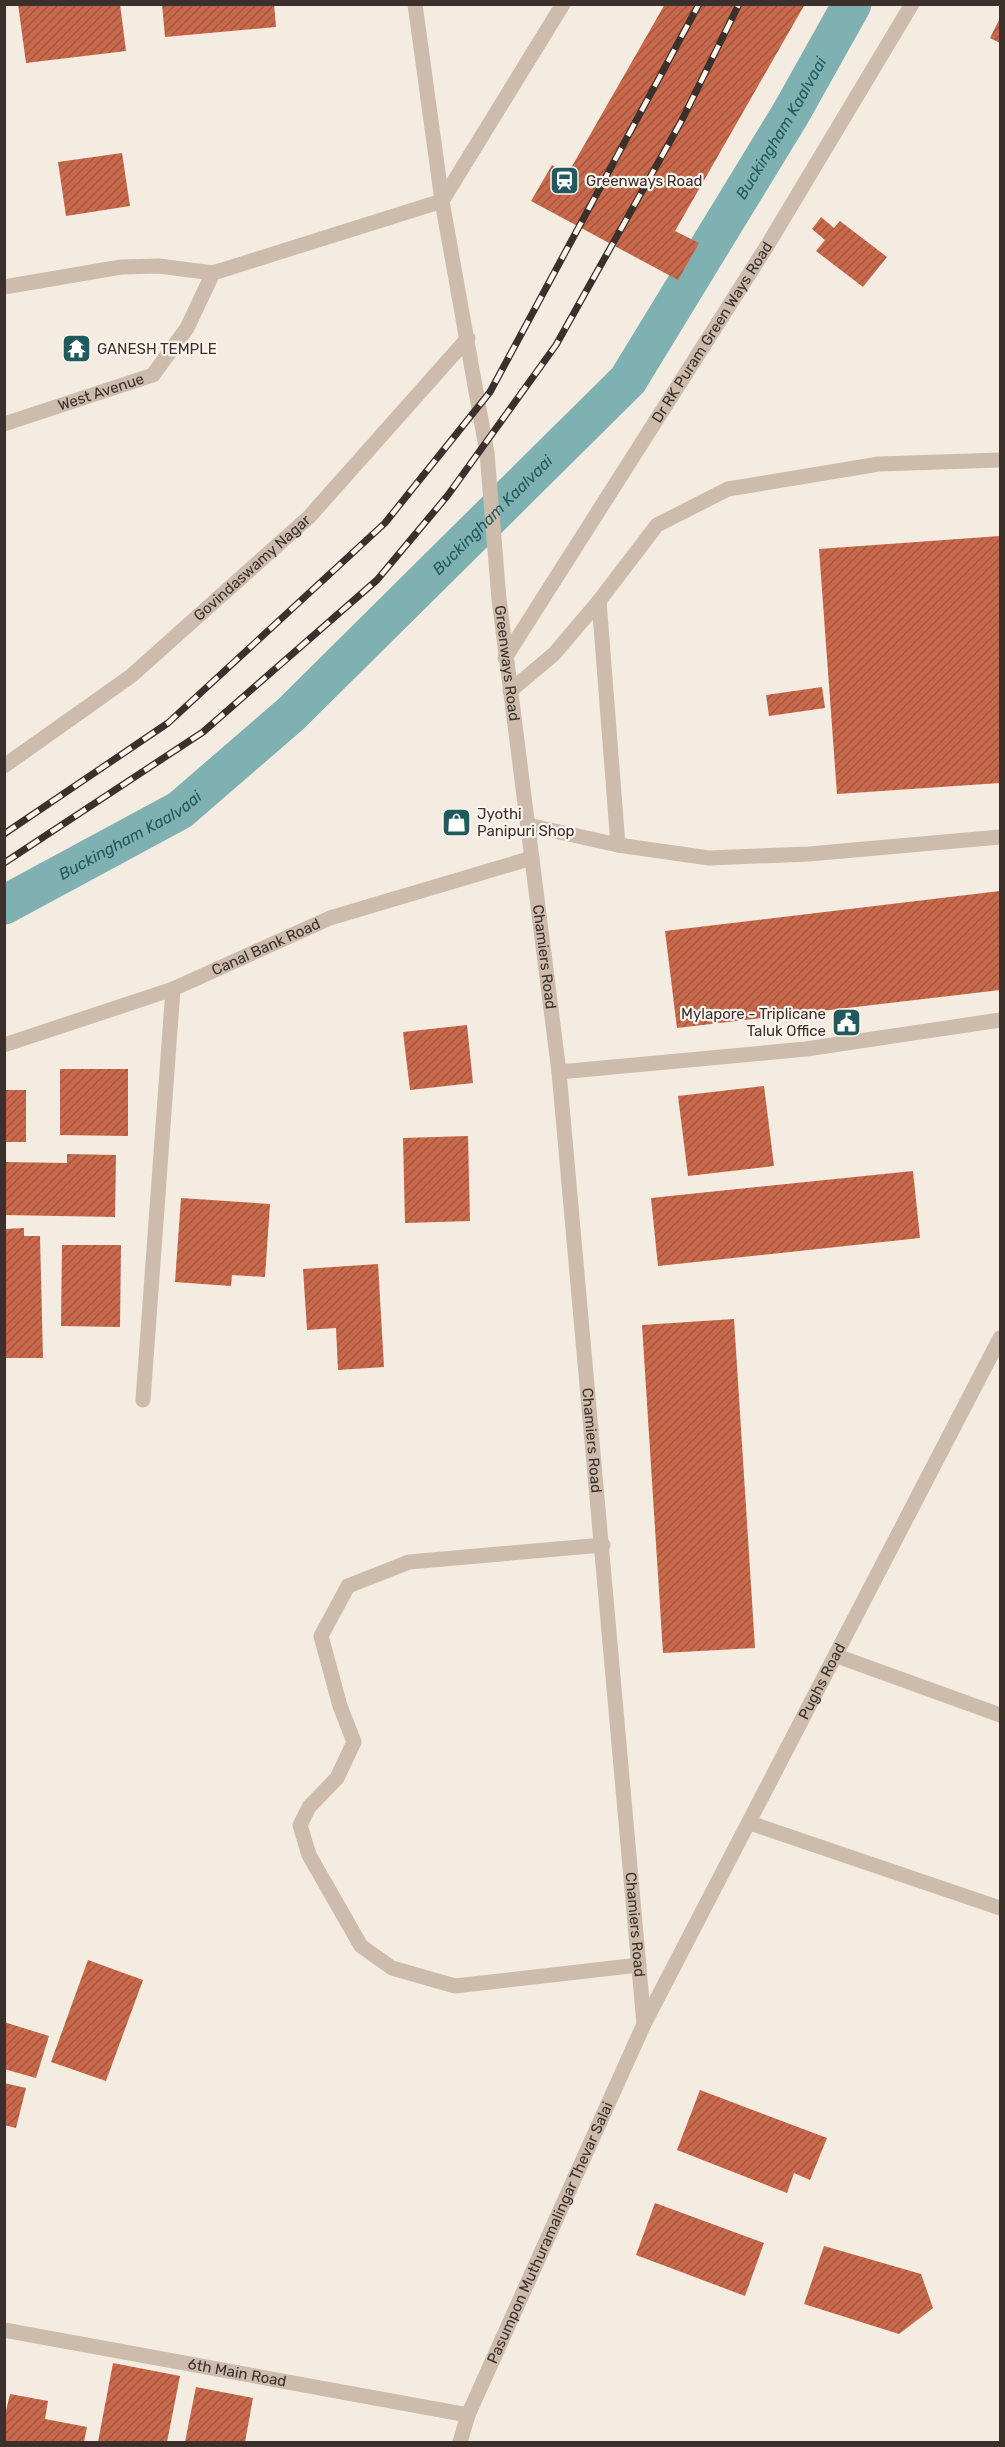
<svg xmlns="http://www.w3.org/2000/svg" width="1005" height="2447" font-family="Rubik,sans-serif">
<defs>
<pattern id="building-hatch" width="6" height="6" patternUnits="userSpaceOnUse" patternTransform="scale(1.5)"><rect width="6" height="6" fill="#c8694b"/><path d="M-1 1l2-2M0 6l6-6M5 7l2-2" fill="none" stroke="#a4573f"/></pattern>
</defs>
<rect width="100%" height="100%" fill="#f4ebe1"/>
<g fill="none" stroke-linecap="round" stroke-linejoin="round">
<path stroke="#7fb0b2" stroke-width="39" id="s1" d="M 4,905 L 180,810 L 291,714 L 628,380 L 791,113 L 852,4"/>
</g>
<g fill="url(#building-hatch)">
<polygon points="18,4 120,4 126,51 26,63"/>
<polygon points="162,4 274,4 276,27 165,37"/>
<polygon points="665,4 805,4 675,231 699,243 678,280 531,201 552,165 567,175"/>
<polygon points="1000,18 1000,43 990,38"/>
<polygon points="122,153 130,206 66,216 58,162"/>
<polygon points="821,217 834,228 840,221 887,257 863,287 816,251 825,240 812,229"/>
<polygon points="1000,536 1000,783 837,794 819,549"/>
<polygon points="822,687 825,708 769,716 766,695"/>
<polygon points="1000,891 1000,990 677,1028 665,931"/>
<polygon points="467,1025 473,1083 410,1090 403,1032"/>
<polygon points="60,1069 128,1069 128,1136 60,1135"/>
<polygon points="764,1086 774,1166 688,1176 678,1096"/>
<rect x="4" y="1090" width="22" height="52"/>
<polygon points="468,1136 470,1221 405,1223 403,1138"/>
<polygon points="67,1154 116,1155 115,1217 4,1215 4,1162 67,1163"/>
<polygon points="913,1171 920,1238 658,1266 651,1198"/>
<polygon points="181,1198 270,1204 265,1277 232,1275 231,1286 175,1282"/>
<polygon points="24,1228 24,1236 40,1236 43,1358 4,1358 4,1229"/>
<polygon points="62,1245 121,1245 120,1327 61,1326"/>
<polygon points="378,1264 384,1367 338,1370 336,1328 307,1330 303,1269"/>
<polygon points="734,1319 755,1648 663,1653 642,1325"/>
<polygon points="88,1960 143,1980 106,2081 51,2062"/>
<polygon points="4,2022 49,2036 36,2078 4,2069"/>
<polygon points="4,2083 26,2088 16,2128 4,2125"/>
<polygon points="700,2090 827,2138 810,2180 794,2173 787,2193 677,2150"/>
<polygon points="655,2203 764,2243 745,2296 636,2255"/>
<polygon points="824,2246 921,2274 933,2308 899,2334 804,2304"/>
<polygon points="113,2363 180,2376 167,2442 98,2442"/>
<polygon points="196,2387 253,2398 245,2442 185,2442"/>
<polygon points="10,2394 48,2401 45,2419 87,2427 84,2442 4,2442 4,2419"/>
</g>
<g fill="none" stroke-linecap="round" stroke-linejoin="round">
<g stroke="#cdbbac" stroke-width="15">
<path id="s2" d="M 415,4 L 442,201 L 487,453 L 499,599 L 559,1072 L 644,2024"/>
<polyline points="4,287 121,267 159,266 213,273"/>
<path id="s3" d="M 4,424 L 153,375 L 187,328 L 213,273 L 442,201 L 563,4"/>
<polyline points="599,601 618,845"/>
<path id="s4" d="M 505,658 L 767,246 L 912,4"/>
<polyline points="510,691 554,654 599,601 657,525 728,489 879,464 1000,460"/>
<path id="s5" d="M 4,766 L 131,676 L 309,517 L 468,338"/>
<polyline points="528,825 618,845 709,858 809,854 1000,837"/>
<path id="s6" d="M 4,1045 L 173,989 L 330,918 L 532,858"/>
<polyline points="559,1072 806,1049 1000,1020"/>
<polyline points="143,1400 173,989"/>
<polyline points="603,1545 409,1562 348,1586 321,1636 340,1706 354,1742 337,1778 309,1807 300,1825 309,1855 361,1946 392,1968 455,1986 639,1965"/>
<polyline points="837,1656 1000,1715"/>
<polyline points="750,1823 1000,1908"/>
<path id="s7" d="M 4,2330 L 468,2415"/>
<path id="s8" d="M 460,2442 L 468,2415 L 644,2024 L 1000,1338"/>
</g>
<defs>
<g id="rail">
<polyline points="4,834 168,723 385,523 490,392 699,4"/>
<polyline points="4,863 203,732 377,580 448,495 556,345 682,120 739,4"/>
</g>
</defs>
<use href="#rail" stroke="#3b302b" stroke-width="7"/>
<use href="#rail" stroke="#fbf5ee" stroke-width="4.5" stroke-dasharray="14" stroke-linecap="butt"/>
</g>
<defs>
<symbol id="station-square" viewBox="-11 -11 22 22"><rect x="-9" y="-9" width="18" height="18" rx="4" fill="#1f5a5e" stroke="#fbf5ee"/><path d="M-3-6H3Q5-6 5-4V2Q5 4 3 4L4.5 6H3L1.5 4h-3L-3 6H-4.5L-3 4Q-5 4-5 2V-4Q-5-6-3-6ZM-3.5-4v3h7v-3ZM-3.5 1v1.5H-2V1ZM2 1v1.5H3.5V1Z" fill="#fff"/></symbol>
<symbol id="temple-square" viewBox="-11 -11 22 22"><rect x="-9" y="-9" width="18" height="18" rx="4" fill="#1f5a5e" stroke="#fbf5ee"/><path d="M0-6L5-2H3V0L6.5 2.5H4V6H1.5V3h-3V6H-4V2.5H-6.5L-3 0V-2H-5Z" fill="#fff"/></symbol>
<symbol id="shop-square" viewBox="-11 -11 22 22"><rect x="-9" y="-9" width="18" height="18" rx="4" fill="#1f5a5e" stroke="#fbf5ee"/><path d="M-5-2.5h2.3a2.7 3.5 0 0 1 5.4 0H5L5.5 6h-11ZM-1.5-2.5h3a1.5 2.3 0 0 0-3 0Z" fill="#fff"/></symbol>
<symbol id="civic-square" viewBox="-11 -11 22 22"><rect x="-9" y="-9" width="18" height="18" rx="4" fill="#1f5a5e" stroke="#fbf5ee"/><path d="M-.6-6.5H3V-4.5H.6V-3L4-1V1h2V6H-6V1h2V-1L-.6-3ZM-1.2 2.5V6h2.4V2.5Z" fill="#fff"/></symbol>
</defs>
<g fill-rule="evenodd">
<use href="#station-square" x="548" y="164" width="33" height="33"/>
<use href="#temple-square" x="60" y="332" width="33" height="33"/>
<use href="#shop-square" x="440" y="806" width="33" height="33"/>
<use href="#civic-square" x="830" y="1006" width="33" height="33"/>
</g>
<g text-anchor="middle" stroke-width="4.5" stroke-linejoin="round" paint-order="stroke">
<g font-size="15" fill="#3b302b" stroke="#fbf5ee" text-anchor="start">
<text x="586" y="186">Greenways Road</text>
<text x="97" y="354">GANESH TEMPLE</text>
<text x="477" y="819">Jyothi<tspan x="477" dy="17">Panipuri Shop</tspan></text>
<text x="826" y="1019" text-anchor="end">Mylapore - Triplicane<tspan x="826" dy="17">Taluk Office</tspan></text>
</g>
<g font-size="15" fill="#3b302b" stroke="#fbf5ee">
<text dy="5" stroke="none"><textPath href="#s4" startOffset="386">Dr RK Puram Green Ways Road</textPath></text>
<text dy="5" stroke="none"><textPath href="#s3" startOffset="102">West Avenue</textPath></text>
<text dy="5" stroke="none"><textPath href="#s5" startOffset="318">Govindaswamy Nagar</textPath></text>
<text dy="5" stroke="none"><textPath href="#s2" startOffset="666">Greenways Road</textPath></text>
<text dy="5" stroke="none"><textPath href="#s6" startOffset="280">Canal Bank Road</textPath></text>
<text dy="5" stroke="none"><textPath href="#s2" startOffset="962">Chamiers Road</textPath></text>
<text dy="5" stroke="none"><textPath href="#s2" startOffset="1448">Chamiers Road</textPath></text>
<text dy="5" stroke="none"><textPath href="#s8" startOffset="843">Pughs Road</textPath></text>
<text dy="5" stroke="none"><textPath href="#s2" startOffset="1934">Chamiers Road</textPath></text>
<text dy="5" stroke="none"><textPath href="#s8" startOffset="228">Pasumpon Muthuramalingar Thevar Salai</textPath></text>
<text dy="5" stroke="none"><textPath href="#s7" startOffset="237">6th Main Road</textPath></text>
</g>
<g font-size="16" font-style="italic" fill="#1f5a5e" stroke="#fbf5ee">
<text dy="6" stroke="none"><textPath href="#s1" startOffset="1116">Buckingham Kaalvaai</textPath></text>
<text dy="6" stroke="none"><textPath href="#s1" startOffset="630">Buckingham Kaalvaai</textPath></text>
<text dy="6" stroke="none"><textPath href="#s1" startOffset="144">Buckingham Kaalvaai</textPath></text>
</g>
</g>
<rect width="1005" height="2447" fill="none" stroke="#3b302b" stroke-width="12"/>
</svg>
